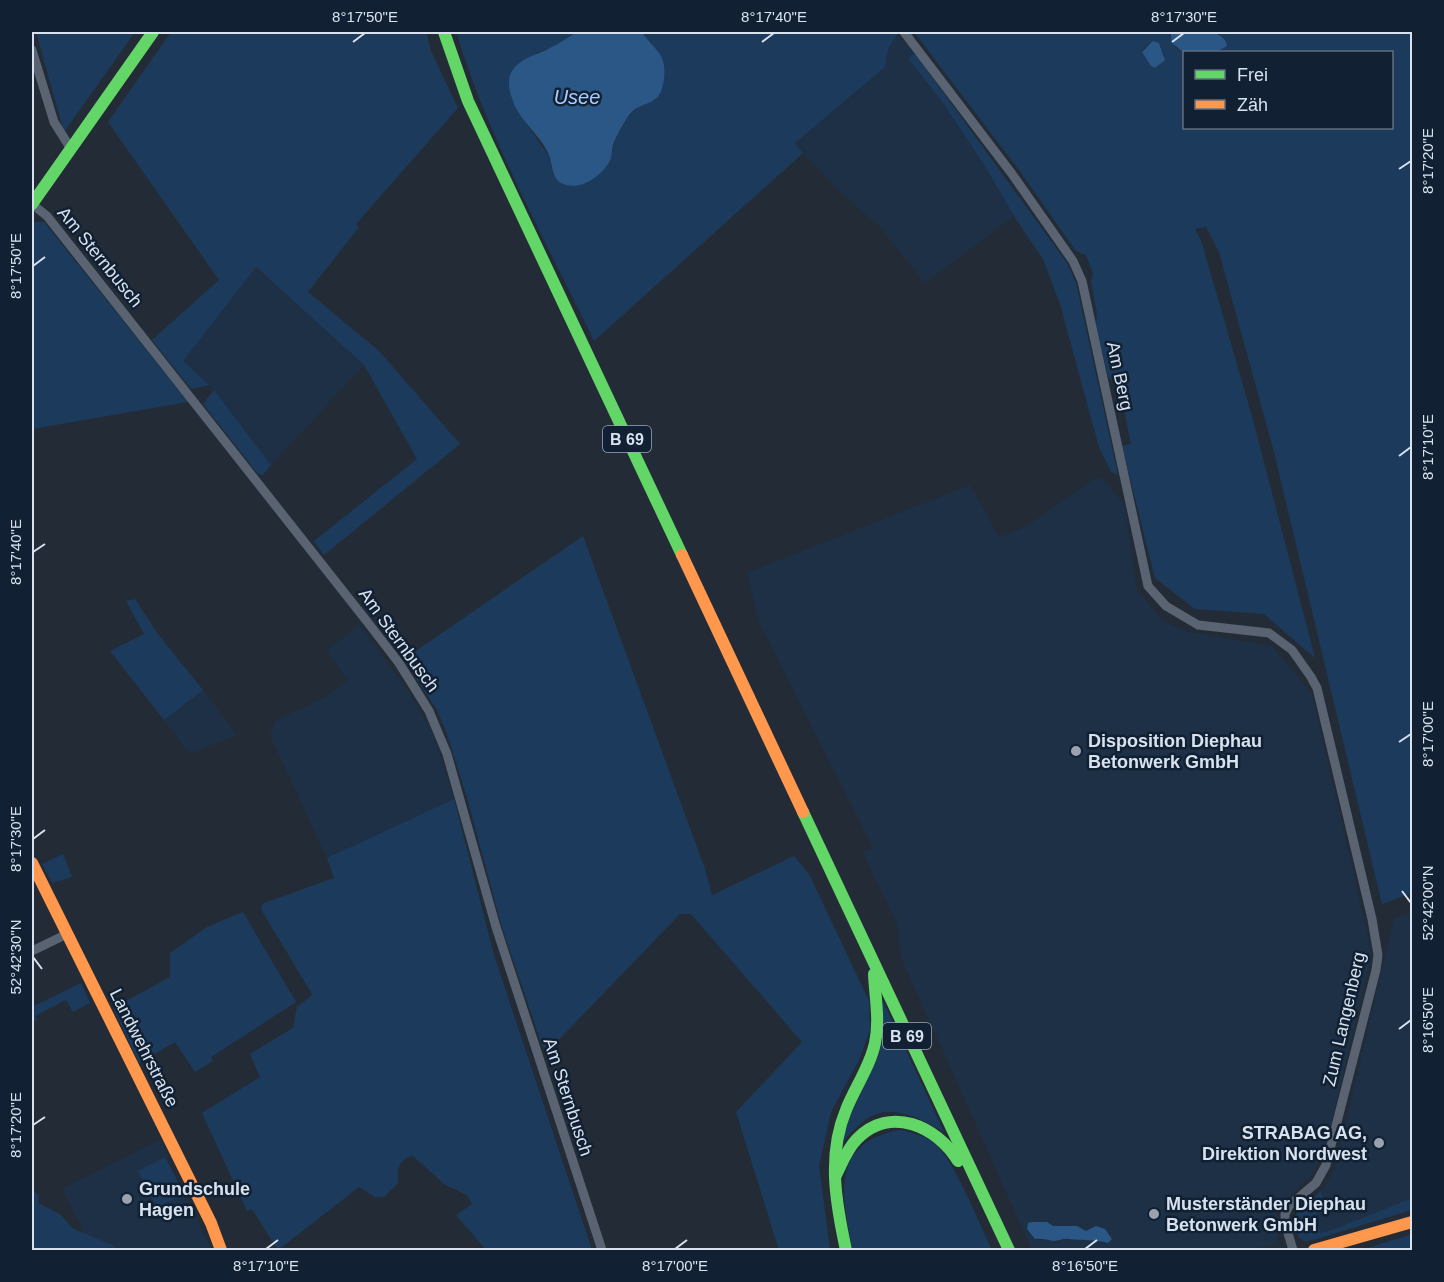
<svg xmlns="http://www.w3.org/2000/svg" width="1444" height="1282" font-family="Arial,sans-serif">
<rect width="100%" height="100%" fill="#232c36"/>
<g fill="#1d3046" fill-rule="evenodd">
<polygon points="897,35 916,55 908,58 943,103 986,168 1014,216 925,283 881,228 836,188 795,143 885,67 888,49"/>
<polygon points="255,267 364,365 271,465 214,390 183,361"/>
<path d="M 1100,478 L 1104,480 L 1125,506 L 1137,590 L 1164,622 L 1189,632 L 1272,646 L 1312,694 L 1372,954 L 1327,1141 L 1320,1158 L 1311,1176 L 1287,1198 L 1275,1201 L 1278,1244 L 1250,1249 L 1206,1250 L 1032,1250 L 901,958 L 897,923 L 862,852 L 873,848 L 758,620 L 747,573 L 970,485 L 999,537 L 1027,526 L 1091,481 ZM 1047,1222 L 1052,1226 L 1077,1226 L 1086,1231 L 1108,1232 L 1112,1239 L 1108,1243 L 1099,1240 L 1040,1238 L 1028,1223 Z"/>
<polygon points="359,624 410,694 433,733 454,799 327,858 270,736 275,721 325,697 348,680 327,651"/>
<polygon points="203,690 237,735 190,754 164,720"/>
<polygon points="1412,913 1412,1198 1340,1227 1321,1233 1313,1215 1325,1210 1321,1191 1334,1172 1394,919"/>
<polygon points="160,1140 168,1156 168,1163 191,1204 211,1250 93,1250 62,1189"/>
</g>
<g fill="#1c3b5c" fill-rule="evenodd">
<polygon points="36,32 135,32 64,132"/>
<polygon points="171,32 426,32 431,51 458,108 356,224 359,227 308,292 379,351 460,444 324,555 314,541 417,459 364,365 256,267 183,361 209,385 191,389 152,340 219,280 108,122"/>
<path d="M 456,32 L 577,32 L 553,47 L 536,53 L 516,109 L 549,156 L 553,174 L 566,185 L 587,183 L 612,154 L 614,142 L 628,117 L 639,107 L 655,100 L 645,36 L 642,32 L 895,32 L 897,35 L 888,49 L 885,67 L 795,143 L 803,153 L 594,341 C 545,240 489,139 456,32 Z"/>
<path d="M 914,32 L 1170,32 L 1169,35 L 1176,48 L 1184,53 L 1184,128 L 1392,128 L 1392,52 L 1212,52 L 1224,48 L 1225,38 L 1216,32 L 1412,32 L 1412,817 L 1411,839 L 1412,841 L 1412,893 L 1382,904 L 1274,452 L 1219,252 L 1206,227 L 1195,229 L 1201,240 L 1253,420 L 1315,658 L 1264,614 L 1195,609 L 1155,578 L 1122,446 L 1131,444 L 1120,390 L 1108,376 L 1096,325 L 1097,313 L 1091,282 L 1093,273 L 1086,255 L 1076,251 L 1019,170 ZM 1153,42 L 1159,43 L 1164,55 L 1155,68 L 1151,66 L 1142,52 L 1144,48 Z"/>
<polygon points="912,55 916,55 1067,263 1076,283 1118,475 1111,472 1099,447 1060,304 1043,259 1014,216 986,168 943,103 908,58"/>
<polygon points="32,222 44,222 188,402 32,429"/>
<polygon points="214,390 271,465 263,475 258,474 203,404"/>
<polygon points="583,536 705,869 712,895 794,856 809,874 869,1001 870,1030 859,1060 831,1112 819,1166 830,1250 779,1250 736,1112 802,1042 691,914 680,914 547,1052 542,1045 501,924 466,794 447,734 437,710 404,659"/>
<polygon points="135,599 157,633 203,690 164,720 110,651 144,634 126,601"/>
<path d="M 454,799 L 494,955 L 592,1250 L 486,1250 L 456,1215 L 472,1204 L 467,1195 L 444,1184 L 412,1155 C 398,1162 397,1168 398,1183 L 384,1197 L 375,1197 L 359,1187 L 278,1250 L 252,1209 L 247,1211 L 202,1113 L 260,1077 L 250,1054 L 293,1028 L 297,1007 L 310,997 L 312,994 L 262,911 L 261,906 L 264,903 L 334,878 L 327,858 Z"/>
<polygon points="63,854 72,877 52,883 42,864"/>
<polygon points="243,912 296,1002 211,1057 213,1061 195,1072 175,1042 139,1063 113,1008 170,977 170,953 207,927"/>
<polygon points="81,983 90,1003 73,1012 66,1000 35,1016 37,1020 32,1022 32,1007"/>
<path d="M 882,999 L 944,1132 C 923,1120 894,1103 870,1117 C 858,1124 848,1136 839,1146 L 853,1110 L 879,1055 L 884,1032 Z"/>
<path d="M 900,1130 C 912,1133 925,1135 935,1144 C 955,1161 979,1224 992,1250 L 853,1250 C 842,1196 829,1143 900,1130 Z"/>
<polygon points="165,1157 184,1194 157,1208 138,1171"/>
<polygon points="32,1190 39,1195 38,1203 60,1214 72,1228 112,1245 115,1250 32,1250"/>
<path d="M 1321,1191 L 1325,1211 L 1314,1215 L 1321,1233 L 1340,1227 L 1412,1198 L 1412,1210 L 1313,1240 L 1305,1241 L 1299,1238 C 1288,1208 1302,1210 1321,1191 Z"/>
<polygon points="1412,1234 1412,1250 1361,1250"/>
</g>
<g fill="#2b5787">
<path d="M 577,32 L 642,32 C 654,51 667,52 664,78 C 661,111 641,97 627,118 C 623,125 617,135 614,142 C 611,150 613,157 608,164 C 599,177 583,189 566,185 C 551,181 553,166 549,155 C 540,134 518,120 512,98 C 509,91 507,78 512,71 C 520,58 537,55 550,48 C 559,44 568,37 577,32 Z"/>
<path d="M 1170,32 C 1185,32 1225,25 1227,46 C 1215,55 1198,51 1184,53 L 1172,43 Z"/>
<polygon points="1153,41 1159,43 1165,60 1155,68 1151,66 1142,52"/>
<path d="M 1032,1222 L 1047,1222 L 1053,1226 L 1077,1226 L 1086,1231 L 1096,1226 L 1105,1229 L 1112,1239 L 1108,1243 C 1095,1239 1082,1241 1069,1239 C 1064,1238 1059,1241 1054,1241 C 1047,1240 1042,1238 1035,1239 L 1027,1229 L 1028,1223 Z"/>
</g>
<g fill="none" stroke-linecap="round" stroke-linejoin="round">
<g stroke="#596371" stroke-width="9">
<polyline points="904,32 1012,174 1073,261 1082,281 1148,586 1166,606 1198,625 1269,633 1292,650 1311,677 1317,688 1372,919 1378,955 1376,970 1326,1165 1316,1183 1289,1206 1285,1214 1285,1223 1293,1250"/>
<polyline points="32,50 54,122 71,149"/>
<polyline points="32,204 47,216 369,624 399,663 429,711 447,754 496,927 602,1250"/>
<polyline points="32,951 67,934"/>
</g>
<g stroke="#63d668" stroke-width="12">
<polyline points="444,32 468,101 682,555"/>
<polyline points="32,204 153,32"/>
<polyline points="803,812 1009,1250"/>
<path d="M 836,1175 C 842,1163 847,1149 857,1139 C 890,1105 937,1126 958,1161"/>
<path d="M 846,1250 C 836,1204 827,1155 846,1110 C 855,1087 870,1067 875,1043 C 880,1020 875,997 874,974"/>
</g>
<g stroke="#ff974d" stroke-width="12">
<polyline points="682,555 803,812"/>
<polyline points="32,863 211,1223 221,1250"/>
<polyline points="1314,1250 1412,1222"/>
</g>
</g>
<path fill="none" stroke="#d8e2ef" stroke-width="2" d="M 353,42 L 365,33M 762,42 L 774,33M 1172,42 L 1184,33M 1399,169 L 1411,161M 33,266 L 45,257M 1399,456 L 1411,447M 33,552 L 45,544M 1399,742 L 1411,734M 33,839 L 45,830M 1402,891 L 1411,903M 33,957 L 42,969M 1399,1029 L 1411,1020M 33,1125 L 45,1117M 266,1249 L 278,1240M 675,1249 L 687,1240M 1085,1249 L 1097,1240"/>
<g fill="#99a2ae" stroke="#112133" stroke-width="2">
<circle cx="1076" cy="751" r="6"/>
<circle cx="1379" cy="1143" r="6"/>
<circle cx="127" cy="1199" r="6"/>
<circle cx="1154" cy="1214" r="6"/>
</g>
<g text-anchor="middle" stroke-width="5" stroke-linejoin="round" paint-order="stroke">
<g fill="#112133" stroke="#9ca8b7" stroke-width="1.5">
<rect x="603" y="426" width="48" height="26" rx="4.5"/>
<rect x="883" y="1023" width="48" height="26" rx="4.5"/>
</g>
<g font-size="16" font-weight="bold" fill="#d8e2ef">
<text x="627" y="445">B 69</text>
<text x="907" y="1042">B 69</text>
</g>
<g font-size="18" fill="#d8e2ef" stroke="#112133">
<text transform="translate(100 257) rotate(51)" y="6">Am Sternbusch</text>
<text transform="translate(1120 376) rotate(78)" y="6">Am Berg</text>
<text transform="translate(399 640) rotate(54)" y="6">Am Sternbusch</text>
<text transform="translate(1344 1019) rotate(-77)" y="6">Zum Langenberg</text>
<text transform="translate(144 1048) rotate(63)" y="6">Landwehrstraße</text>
<text transform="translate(568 1097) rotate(72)" y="6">Am Sternbusch</text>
</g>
<g font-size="18" font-weight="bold" fill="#d8e2ef" stroke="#112133" text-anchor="start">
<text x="1088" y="747">Disposition Diephau<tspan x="1088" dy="21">Betonwerk GmbH</tspan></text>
<text x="1367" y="1139" text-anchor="end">STRABAG AG,<tspan x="1367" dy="21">Direktion Nordwest</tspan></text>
<text x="139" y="1195">Grundschule<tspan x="139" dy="21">Hagen</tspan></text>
<text x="1166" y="1210">Musterständer Diephau<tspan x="1166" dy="21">Betonwerk GmbH</tspan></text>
</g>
<g font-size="20" font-style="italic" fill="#a8cffe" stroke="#112133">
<text x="577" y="104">Usee</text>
</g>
</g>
<rect width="1444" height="1282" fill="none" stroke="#112133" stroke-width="66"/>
<rect x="1183" y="51" width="210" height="78" fill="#112133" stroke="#616e7e" stroke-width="1.5"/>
<rect x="1195" y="70" width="30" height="9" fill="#63d668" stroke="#616e7e" stroke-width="1.5"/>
<text x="1237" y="81" font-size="18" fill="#d8e2ef">Frei</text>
<rect x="1195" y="100" width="30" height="9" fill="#ff974d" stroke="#616e7e" stroke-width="1.5"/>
<text x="1237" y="111" font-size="18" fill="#d8e2ef">Zäh</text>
<rect x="33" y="33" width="1378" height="1216" fill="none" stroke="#d8e2ef" stroke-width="2"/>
<g font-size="15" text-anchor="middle" fill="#d8e2ef">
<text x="365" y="22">8°17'50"E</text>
<text x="774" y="22">8°17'40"E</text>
<text x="1184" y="22">8°17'30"E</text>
<text transform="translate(1428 161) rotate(-90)" y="5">8°17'20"E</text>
<text transform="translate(16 266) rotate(-90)" y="5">8°17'50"E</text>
<text transform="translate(1428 447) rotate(-90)" y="5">8°17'10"E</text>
<text transform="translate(16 552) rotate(-90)" y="5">8°17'40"E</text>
<text transform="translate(1428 734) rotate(-90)" y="5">8°17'00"E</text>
<text transform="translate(16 839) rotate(-90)" y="5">8°17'30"E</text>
<text transform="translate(1428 903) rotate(-90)" y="5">52°42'00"N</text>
<text transform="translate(16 957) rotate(-90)" y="5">52°42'30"N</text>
<text transform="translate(1428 1020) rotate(-90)" y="5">8°16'50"E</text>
<text transform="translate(16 1125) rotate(-90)" y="5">8°17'20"E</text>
<text x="266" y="1271">8°17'10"E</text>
<text x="675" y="1271">8°17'00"E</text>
<text x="1085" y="1271">8°16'50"E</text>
</g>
</svg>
